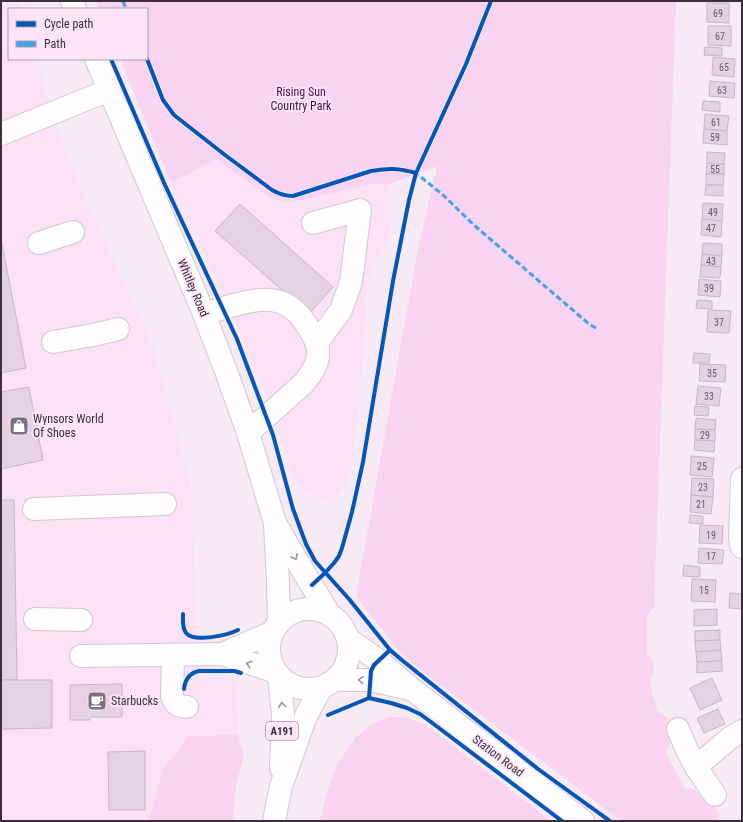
<svg xmlns="http://www.w3.org/2000/svg" width="743" height="822" font-family="'Roboto Condensed',sans-serif">
<rect width="100%" height="100%" fill="#f7eaf4"/>
<g fill="#fae1f6">
<polygon points="1,1 19,1 22,9 9,9 9,59 37,59 59,135 85,197 155,351 192,492 198,677 237,677 238,734 188,737 163,770 148,821 1,821"/>
<polygon points="216,159 265,194 294,202 373,182 387,185 392,199 390,232 386,244 371,271 367,286 366,315 360,395 351,468 347,481 342,491 333,497 322,498 310,494 302,488 296,481 290,467 278,425 240,330 171,183"/>
</g>
<g fill="#f8d3f2">
<polygon points="96,1 676,1 654,607 647,616 647,654 653,660 654,672 650,678 653,696 657,711 666,717 670,726 665,728 670,744 666,752 675,771 685,788 695,790 710,807 713,805 720,815 716,821 621,821 420,669 400,652 356,596 417,254 437,166 387,185 373,183 294,202 285,202 277,200 265,194 216,159 171,183 120,59 147,59 147,9 100,9"/>
<polygon points="389,717 405,717 426,725 551,821 320,821 326,795 336,767 354,739 372,724"/>
<polygon points="238,734 244,755 236,786 233,821 148,821 163,770 188,737"/>
</g>
<g fill="#e5d1e2" stroke="#c3b8c1">
<polygon points="707,3 729,3 729,23 707,22"/>
<polygon points="708,26 731,26 731,46 708,45"/>
<polygon points="705,47 722,48 722,56 704,55"/>
<polygon points="713,57 735,59 734,77 712,75"/>
<polygon points="710,81 735,83 734,98 709,96"/>
<polygon points="703,101 720,102 720,112 702,110"/>
<polygon points="705,114 729,116 727,131 704,129"/>
<polygon points="704,129 727,131 727,145 703,143"/>
<polygon points="707,152 725,153 724,164 707,163"/>
<polygon points="707,163 724,164 724,174 706,174"/>
<polygon points="706,174 724,174 723,185 706,185"/>
<polygon points="706,185 723,185 723,196 705,195"/>
<polygon points="703,203 723,204 722,221 702,219"/>
<polygon points="240,204 333,287 309,314 215,231"/>
<polygon points="702,219 722,221 721,237 701,235"/>
<polygon points="1,239 26,368 1,373"/>
<polygon points="703,243 722,244 722,256 702,254"/>
<polygon points="702,254 722,256 721,267 701,265"/>
<polygon points="701,265 721,267 720,278 700,277"/>
<polygon points="699,279 721,281 720,297 698,295"/>
<polygon points="697,300 712,301 712,309 696,308"/>
<polygon points="708,310 731,311 729,333 707,332"/>
<polygon points="694,353 710,354 709,363 693,363"/>
<polygon points="700,364 726,365 725,382 699,381"/>
<polygon points="698,386 721,388 719,406 696,404"/>
<polygon points="29,387 43,460 1,469 1,392"/>
<polygon points="695,406 709,407 708,416 694,415"/>
<polygon points="696,418 716,420 715,430 695,429"/>
<polygon points="695,429 715,430 715,441 695,440"/>
<polygon points="695,440 715,441 714,452 694,450"/>
<polygon points="691,456 714,458 712,477 690,475"/>
<polygon points="692,478 714,479 713,497 691,495"/>
<polygon points="691,495 713,497 711,514 690,512"/>
<polygon points="1,500 14,500 17,680 1,680"/>
<polygon points="690,515 703,516 703,524 689,523"/>
<polygon points="700,525 723,526 722,544 699,543"/>
<polygon points="699,548 724,550 722,564 698,563"/>
<polygon points="684,565 700,567 700,577 683,576"/>
<polygon points="692,579 716,580 715,602 691,601"/>
<polygon points="730,593 742,594 742,609 729,608"/>
<polygon points="717,609 717,625 694,626 694,610"/>
<polygon points="720,630 720,640 695,641 695,631"/>
<polygon points="720,640 721,650 696,652 695,641"/>
<polygon points="721,650 722,661 697,662 696,652"/>
<polygon points="722,661 722,671 697,673 697,662"/>
<polygon points="712,678 722,700 700,710 690,688"/>
<polygon points="1,680 52,680 52,728 1,729"/>
<polygon points="122,684 122,717 90,717 90,720 70,720 70,685"/>
<polygon points="718,709 725,724 704,733 697,718"/>
<polygon points="145,751 145,810 109,810 108,752"/>
</g>
<g fill="none" stroke-linecap="round" stroke-linejoin="round">
<defs>
<g id="minor">
<polyline points="1,134 109,90"/>
<polyline points="313,223 360,210 351,282 341,310 317,343"/>
<polyline points="39,243 73,232"/>
<path d="M 204,314 C 222,309 251,298 270,300 C 290,301 302,316 311,332 C 316,340 319,347 318,356 C 317,366 311,374 304,383 L 248,433"/>
<polyline points="53,342 93,335 118,329"/>
<polyline points="742,479 740,537 741,545 742,547"/>
<polyline points="34,509 165,504"/>
<polyline points="35,619 81,620"/>
<polyline points="222,654 273,632"/>
<path d="M 173,655 L 172,696 C 175,705 178,706 187,707"/>
<polyline points="81,656 222,654 276,672"/>
<polyline points="678,729 687,750 696,767 715,795"/>
<polyline points="696,767 730,738 742,731"/>
</g>
<g id="major">
<polyline points="72,1 75,9"/>
<polyline points="96,59 204,314 226,371 248,433 275,523 278,582 279,623"/>
<polyline points="277,526 307,578 330,615"/>
<circle cx="309" cy="649" r="40"/>
<polyline points="348,639 378,660 413,690 583,821"/>
<polyline points="279,677 283,713 281,768"/>
<polyline points="336,680 370,680 410,689"/>
<polyline points="274,821 281,786 306,716 321,688"/>
</g>
</defs>
<use href="#minor" stroke="#d3c7d0" stroke-width="24"/>
<use href="#major" stroke="#d3c7d0" stroke-width="24"/>
<use href="#minor" stroke="#fefcfd" stroke-width="22"/>
<use href="#major" stroke="#fefcfd" stroke-width="22"/>
<g stroke="#3fa3ec" stroke-width="3" stroke-dasharray="6 3" stroke-linecap="butt">
<polyline points="123,1 126,9"/>
<polyline points="414,172 416,173 443,195 475,226 589,324 596,328"/>
</g>
<defs>
<g id="cycleway">
<polyline points="111,59 165,185 237,339 273,435 293,509 306,544 315,561 349,599 390,650 403,661 538,769 610,821"/>
<path d="M 147,59 L 163,100 L 174,115 L 225,155 L 272,190 C 279,194 284,196 293,196 L 371,171 C 389,168 398,168 416,173"/>
<polyline points="312,585 325,573 334,563 339,556 342,548 352,512 363,462 393,281 409,200 416,173 466,64 491,1"/>
<path d="M 183,614 C 183,620 182,628 186,633 C 194,643 228,635 238,630"/>
<path d="M 184,689 C 185,680 189,673 199,671 L 234,671 L 241,673"/>
<polyline points="369,698 371,671 374,665 390,650"/>
<polyline points="328,715 369,698 391,703 407,708 420,714 431,722 562,821"/>
</g>
</defs>
<use href="#cycleway" stroke="#fce5f8" stroke-width="6"/>
<use href="#cycleway" stroke="#0057b8" stroke-width="4"/>
</g>
<defs><path id="oneway-chevron" d="M-2-3.5L2.5 0L-2 3.5" fill="none" stroke-width="1.6" stroke-linecap="round" stroke-linejoin="round"/></defs>
<g stroke="#9c969b">
<use href="#oneway-chevron" transform="translate(295 557) rotate(60)"/>
<use href="#oneway-chevron" transform="translate(249 664) rotate(-163)"/>
<use href="#oneway-chevron" transform="translate(361 680) rotate(-179)"/>
<use href="#oneway-chevron" transform="translate(282 705) rotate(-95)"/>
</g>
<defs>
<symbol id="shop-square" viewBox="-11 -11 22 22"><rect x="-9" y="-9" width="18" height="18" rx="4" fill="#7d717a" stroke="#fce5f8"/><path d="M-5-2.5h2.3a2.7 3.5 0 0 1 5.4 0H5L5.5 6h-11ZM-1.5-2.5h3a1.5 2.3 0 0 0-3 0Z" fill="#fff"/></symbol>
<symbol id="cafe-square" viewBox="-11 -11 22 22"><rect x="-9" y="-9" width="18" height="18" rx="4" fill="#7d717a" stroke="#fce5f8"/><path d="M-5.5-4.5H6V0H3Q3 3.5 0 3.5H-2.5Q-5.5 3.5-5.5 0ZM3-3.2v2h1.7v-2ZM-6 4.5H4V6H-6Z" fill="#fff"/></symbol>
</defs>
<g fill-rule="evenodd">
<use href="#shop-square" x="8" y="415" width="22" height="22"/>
<use href="#cafe-square" x="86" y="690" width="22" height="22"/>
</g>
<g text-anchor="middle" stroke-width="4" stroke-linejoin="round" paint-order="stroke">
<g font-size="10" fill="#665863">
<text x="718" y="17">69</text>
<text x="720" y="40">67</text>
<text x="724" y="71">65</text>
<text x="722" y="94">63</text>
<text x="716" y="126">61</text>
<text x="715" y="141">59</text>
<text x="715" y="173">55</text>
<text x="713" y="216">49</text>
<text x="711" y="232">47</text>
<text x="711" y="265">43</text>
<text x="709" y="292">39</text>
<text x="719" y="326">37</text>
<text x="712" y="377">35</text>
<text x="709" y="400">33</text>
<text x="705" y="439">29</text>
<text x="702" y="470">25</text>
<text x="703" y="491">23</text>
<text x="701" y="508">21</text>
<text x="711" y="539">19</text>
<text x="711" y="560">17</text>
<text x="704" y="594">15</text>
</g>
<rect fill="#fce5f8" stroke="#756672" stroke-width="1" x="266" y="722" width="32" height="18" rx="3"/>
<g font-size="11" font-weight="bold" fill="#3b3039">
<text x="282" y="735">A191</text>
</g>
<g font-size="12" fill="#500e4b" stroke="#fce5f8">
<text x="301" y="96">Rising Sun<tspan x="301" dy="14">Country Park</tspan></text>
</g>
<g font-size="12" fill="#3b3039" stroke="#fce5f8">
<text transform="translate(193 288) rotate(67)" y="4">Whitley Road</text>
<text transform="translate(498 756) rotate(37)" y="4">Station Road</text>
</g>
<g font-size="12" fill="#3b3039" stroke="#fce5f8" text-anchor="start">
<text x="33" y="423">Wynsors World<tspan x="33" dy="14">Of Shoes</tspan></text>
<text x="111" y="705">Starbucks</text>
</g>
</g>
<rect width="743" height="822" fill="none" stroke="#3b3039" stroke-width="4"/>
<rect x="8" y="8" width="140" height="52" fill="#fce5f8" stroke="#af9dac"/>
<rect x="16" y="21" width="20" height="6" fill="#0057b8" stroke="#af9dac"/>
<text x="44" y="28" font-size="12" fill="#3b3039">Cycle path</text>
<rect x="16" y="41" width="20" height="6" fill="#3fa3ec" stroke="#af9dac"/>
<text x="44" y="48" font-size="12" fill="#3b3039">Path</text>
</svg>
